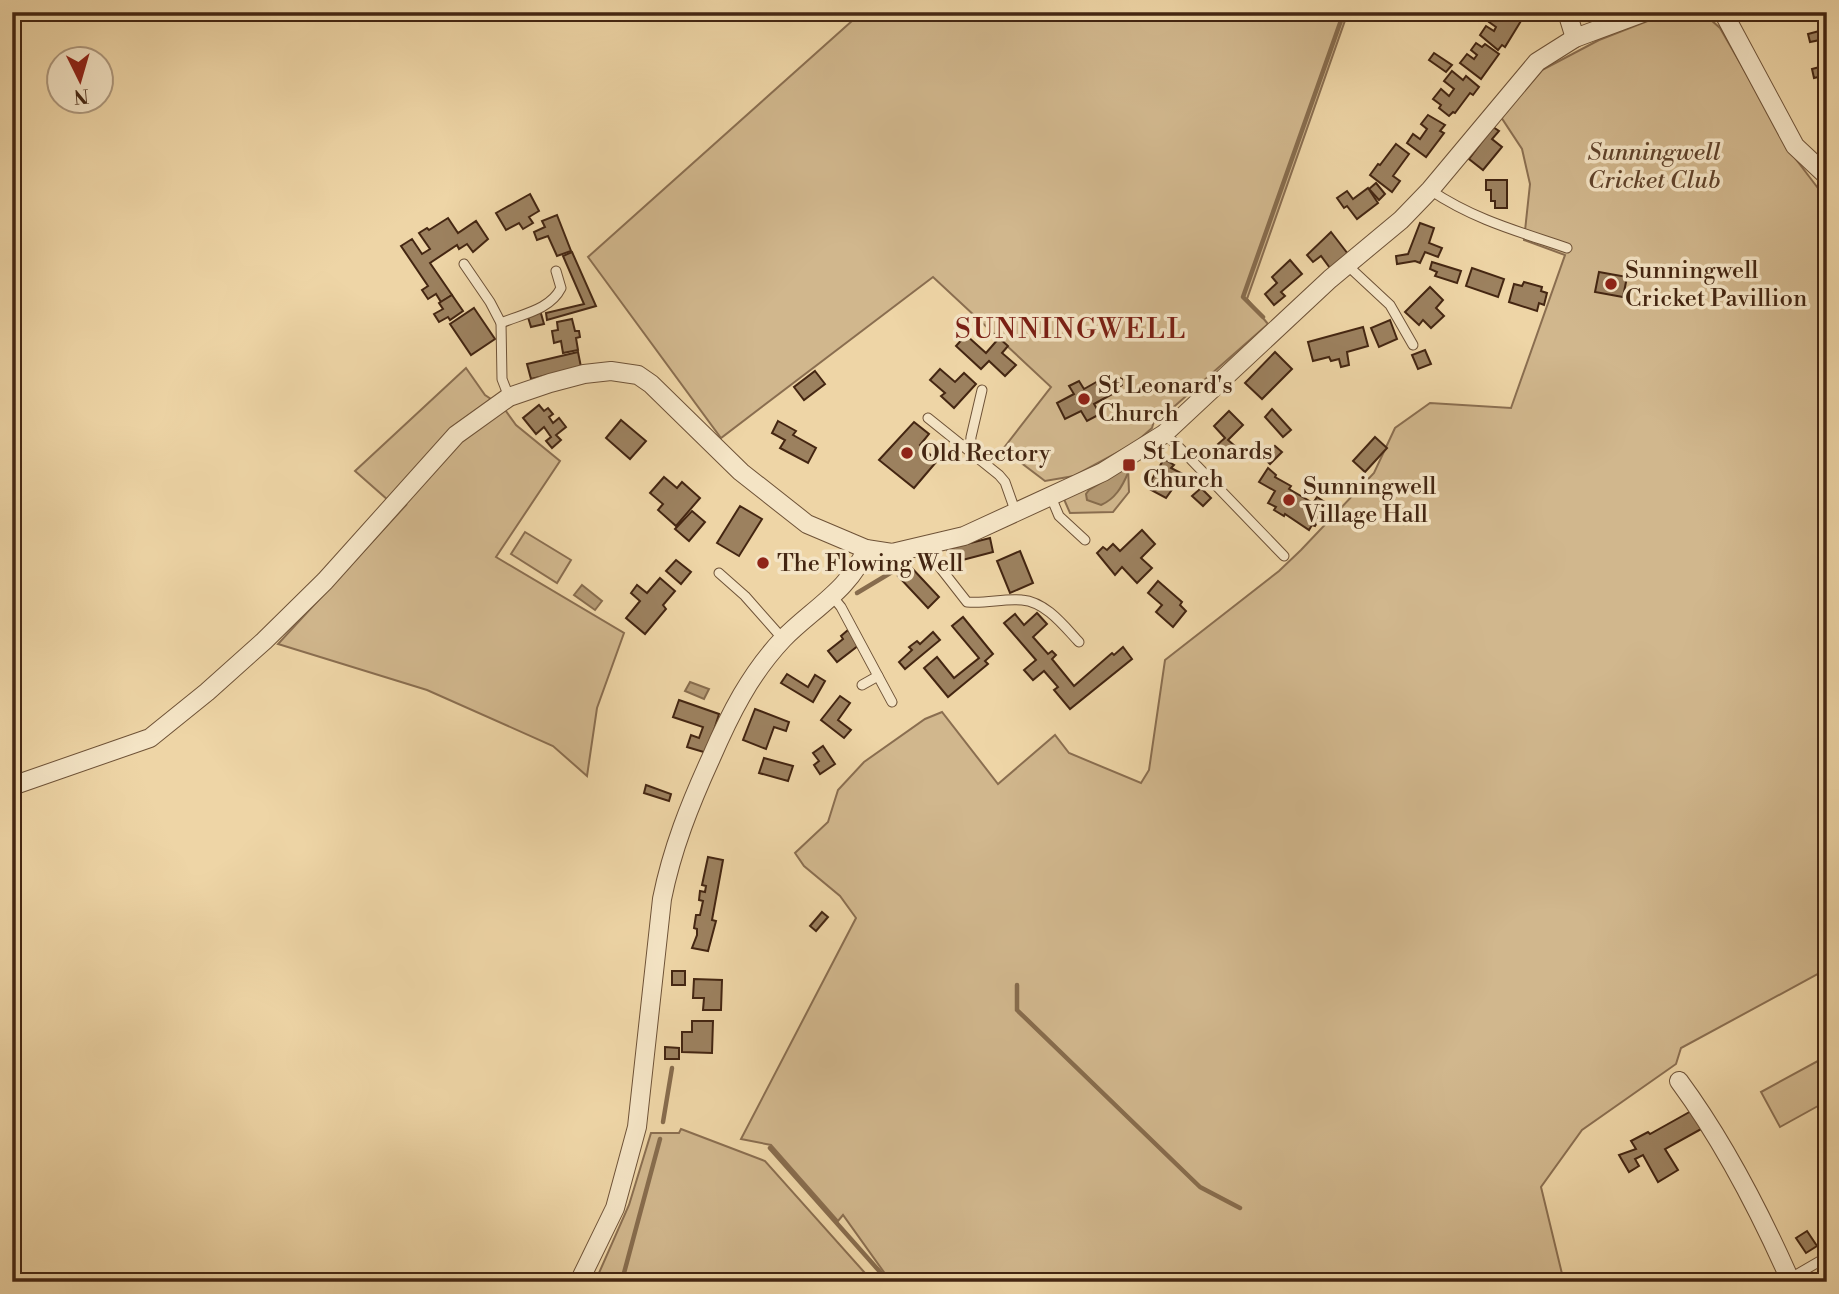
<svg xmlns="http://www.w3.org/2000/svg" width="1839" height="1294" font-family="'Libre Bodoni',serif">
<rect width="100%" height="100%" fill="#eed5a6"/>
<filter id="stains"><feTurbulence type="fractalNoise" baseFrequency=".00286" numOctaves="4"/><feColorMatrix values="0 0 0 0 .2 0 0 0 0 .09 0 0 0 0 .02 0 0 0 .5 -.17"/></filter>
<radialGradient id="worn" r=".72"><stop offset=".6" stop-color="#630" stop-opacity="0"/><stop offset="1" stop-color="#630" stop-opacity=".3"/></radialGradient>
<g fill="#d1b78d" stroke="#8a6e50" stroke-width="2">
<polygon points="862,12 1348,12 1247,299 1268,324 1168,412 1157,411 1152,428 1135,443 1074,476 1045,481 1003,449 1051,387 933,277 721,438 588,257"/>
<polygon points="1702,12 1720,28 1795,158 1827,200 1827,969 1681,1048 1676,1064 1582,1130 1541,1187 1564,1282 891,1282 843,1215 838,1221 771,1145 741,1139 856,918 840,896 804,866 795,853 828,822 838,790 864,762 925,719 942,712 998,784 1055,735 1069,753 1141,783 1149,770 1165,660 1279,571 1301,550 1374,473 1395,428 1430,403 1511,408 1565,255 1524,240 1530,184 1522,149 1501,117 1542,70 1599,40 1668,13"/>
<polygon points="466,368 485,395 503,407 516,425 560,461 496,557 624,633 597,708 587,776 553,746 427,690 278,644 406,505 388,500 355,471"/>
<polygon points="1128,466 1129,492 1113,512 1070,513 1063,497"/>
<polygon points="525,532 571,560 557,583 511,554"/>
<polygon points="1827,1056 1827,1101 1780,1127 1761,1092"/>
<polygon points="681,1129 765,1161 873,1282 595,1282 629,1205 651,1133 679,1133"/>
</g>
<g fill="#b49a74" stroke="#876c4d" stroke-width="2">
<path d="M 1124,469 L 1128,473 C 1122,487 1115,499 1101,505 L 1087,500 L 1086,494 L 1089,490 Z"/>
<polygon points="582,585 602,601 595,610 574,595"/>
<polygon points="690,682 709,689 704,699 685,691"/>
</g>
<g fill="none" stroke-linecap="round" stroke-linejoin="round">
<g stroke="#876c4d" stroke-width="4.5">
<polyline points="1263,317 1243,297 1344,12"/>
<polyline points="857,593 902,566"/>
<polyline points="1017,985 1017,1010 1200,1187 1240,1208"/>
<polyline points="663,1122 672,1068"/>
<polyline points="770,1148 889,1282"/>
<polyline points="618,1282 624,1273 660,1139"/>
</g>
</g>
<g fill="#9c815f" stroke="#442612" stroke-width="2">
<polygon points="1503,12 1519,12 1524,16 1505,47 1502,45 1498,50 1480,35 1486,26 1494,31 1496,27 1489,22 1495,14 1502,20 1505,16 1509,18"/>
<polygon points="1827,16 1827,45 1825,39 1810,42 1808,34 1823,30 1820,18"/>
<polygon points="1476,43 1482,47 1485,44 1499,54 1481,79 1460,63 1467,54 1474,59 1477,55 1471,50"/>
<polygon points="1434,53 1452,65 1446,72 1429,60"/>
<polygon points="1827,65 1827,75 1814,78 1812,69"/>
<polygon points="1452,71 1463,80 1466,76 1479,87 1473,95 1470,93 1455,113 1453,112 1449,116 1439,108 1441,105 1433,99 1441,89 1449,96 1454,89 1444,81"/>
<polygon points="1428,115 1445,125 1440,131 1444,133 1426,157 1407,143 1413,134 1420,139 1427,129 1421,124"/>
<polygon points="1493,127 1499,131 1492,139 1502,147 1483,170 1469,159"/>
<polygon points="1396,144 1409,154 1393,176 1400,181 1392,192 1370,175 1378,164 1380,165"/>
<polygon points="1486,180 1507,180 1507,208 1495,208 1495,201 1491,201 1491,190 1486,190"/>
<polygon points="1376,183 1385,194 1379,200 1369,189"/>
<polygon points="1368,188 1378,203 1357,219 1347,206 1344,208 1337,198 1347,191 1353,199"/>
<polygon points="530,194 539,211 529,217 533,223 523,229 519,223 506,230 496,213"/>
<polygon points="557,215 571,251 557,256 548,236 537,240 534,232 545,227 542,221"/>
<polygon points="448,218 458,233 476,221 488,239 473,252 467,244 459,249 457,245 430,263 452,295 441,302 436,294 428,299 422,290 428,286 401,246 412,239 422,254 430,249 419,233 427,228 429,230"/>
<polygon points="1420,223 1434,228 1429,243 1442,248 1438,257 1425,252 1420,263 1415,261 1397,264 1396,256 1408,254"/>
<polygon points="1331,232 1348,254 1330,268 1321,256 1313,262 1307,255"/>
<polygon points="572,252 596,306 547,320 546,313 584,304 563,256"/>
<polygon points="1290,260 1302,274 1281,292 1285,296 1274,305 1265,294 1277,283 1272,277"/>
<polygon points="1432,262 1461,271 1457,283 1435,276 1437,272 1430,269"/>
<polygon points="1472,268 1504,279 1498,297 1466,286"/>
<polygon points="1599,272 1627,277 1623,297 1595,292"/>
<polygon points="1524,282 1542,287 1541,291 1547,293 1544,305 1539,303 1537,311 1509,302 1514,284 1522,286"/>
<polygon points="1430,287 1443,300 1436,308 1444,316 1431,328 1423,320 1419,325 1405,312"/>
<polygon points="452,295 463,311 450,320 448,317 439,322 434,314 443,309 439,303"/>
<polygon points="474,308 495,339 471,355 450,324"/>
<polygon points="540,310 544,324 531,327 527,314"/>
<polygon points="572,319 575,331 579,331 580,337 576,338 578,350 563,353 561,341 554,343 552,331 558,330 557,322"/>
<polygon points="1390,320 1397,339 1379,347 1371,328"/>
<polygon points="1363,327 1368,346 1347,352 1349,365 1341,367 1339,359 1331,361 1329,357 1313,361 1308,342"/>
<polygon points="966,335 986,353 999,338 1008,346 1002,353 1016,365 1005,376 989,361 981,369 956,346"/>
<polygon points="1425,350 1431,364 1418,369 1412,355"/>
<polygon points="578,352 581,367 531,379 527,364"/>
<polygon points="1275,352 1292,369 1262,399 1245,383"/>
<polygon points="940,369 955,382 964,373 976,384 954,408 941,396 945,393 930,380"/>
<polygon points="815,371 825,384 804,400 794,387"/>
<polygon points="1107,376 1109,379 1118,377 1122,379 1122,385 1115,390 1116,392 1094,404 1100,414 1087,421 1081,411 1065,419 1057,403 1074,394 1069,386 1079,381 1084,389"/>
<polygon points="539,405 544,411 548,408 553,414 549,417 553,423 559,418 566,427 556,435 561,440 552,448 546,441 551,437 544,427 536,434 523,418"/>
<polygon points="1272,409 1291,430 1283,437 1265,417"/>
<polygon points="1229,411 1243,425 1228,440 1235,446 1227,454 1218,444 1225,438 1214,426"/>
<polygon points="621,420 646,441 630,459 606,438"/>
<polygon points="778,421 796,431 793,435 816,448 808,463 780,448 785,440 772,433"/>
<polygon points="914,422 929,434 920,445 937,461 914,488 879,460"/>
<polygon points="1375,437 1387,448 1365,472 1353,461"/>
<polygon points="1275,446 1282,452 1270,464 1264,458"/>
<polygon points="1164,459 1174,465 1171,468 1183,474 1166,498 1151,490 1155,484 1151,481"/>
<polygon points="1268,468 1276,475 1275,477 1291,486 1289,489 1313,503 1317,497 1328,504 1315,526 1312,525 1309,530 1285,514 1284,516 1274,510 1276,507 1268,503 1275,491 1259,482"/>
<polygon points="664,477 677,488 682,482 700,498 676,526 658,510 663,504 650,493"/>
<polygon points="1201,488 1211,498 1203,506 1192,496"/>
<polygon points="740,506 762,519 739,556 717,543"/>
<polygon points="692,511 705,522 689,541 675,529"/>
<polygon points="1142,530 1155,544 1141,558 1152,568 1137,583 1122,567 1115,575 1097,553 1103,547 1107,550 1113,544 1120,551"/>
<polygon points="990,538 993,552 951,563 947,549"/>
<polygon points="1020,551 1033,583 1010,593 997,561"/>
<polygon points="676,560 691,572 681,584 666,571"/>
<polygon points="909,565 939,597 928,608 898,576"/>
<polygon points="660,578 675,591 663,605 666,609 645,634 626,618 640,601 631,593 637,585 647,593"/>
<polygon points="1158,581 1182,602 1180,605 1186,611 1173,627 1156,612 1162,605 1148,593"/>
<polygon points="1037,613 1047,624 1033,637 1048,654 1052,651 1056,655 1052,659 1074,686 1112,653 1114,655 1123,647 1132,659 1070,709 1054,690 1058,687 1044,671 1033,680 1024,670 1036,660 1004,623 1015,614 1024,625"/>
<polygon points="963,617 993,654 985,661 988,664 948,697 924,668 937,657 954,678 979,658 952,626"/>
<polygon points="848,630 859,645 837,662 828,651 843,639 841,636"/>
<polygon points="933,632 940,640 905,669 899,662 912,650 909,647 917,641 920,644"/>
<polygon points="787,674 808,687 815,675 825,681 813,702 781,683"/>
<polygon points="840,696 850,703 838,720 851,730 844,738 821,720"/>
<polygon points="679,700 719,714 707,753 687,747 691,735 699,738 703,727 673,717"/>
<polygon points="755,709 789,722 786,731 774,727 766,749 743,740"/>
<polygon points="823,746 835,764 820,774 814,765 819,761 813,753"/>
<polygon points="764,758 793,766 788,781 759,773"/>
<polygon points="646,785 671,794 669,801 644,793"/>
<polygon points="708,857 723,860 712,920 716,921 708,951 692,948 697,935 697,929 694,928 696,915 700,915 703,901 699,900 700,891 705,892 706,886 702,885"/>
<polygon points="822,912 828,917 816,931 810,926"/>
<rect x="672" y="971" width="13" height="14"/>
<polygon points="694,979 722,980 721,1010 703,1010 704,998 693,998"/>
<polygon points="692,1021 713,1021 712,1053 682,1052 682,1032 692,1032"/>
<polygon points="665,1047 679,1048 679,1059 665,1059"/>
<polygon points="1693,1110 1703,1128 1665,1149 1678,1170 1658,1182 1643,1155 1635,1159 1639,1166 1629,1172 1619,1155 1636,1149 1631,1141 1648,1132 1650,1134"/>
<polygon points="1807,1231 1817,1246 1806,1253 1796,1238"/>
</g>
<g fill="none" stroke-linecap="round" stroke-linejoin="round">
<defs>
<g id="lane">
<path d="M 1430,190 C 1475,220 1517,231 1567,248"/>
<polyline points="464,264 490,302 501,323 502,379 509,397"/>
<polyline points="1347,265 1390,305 1413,345"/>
<path d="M 501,323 C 522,314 550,310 561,288 L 556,271"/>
<polyline points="928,418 999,475 1005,482 1016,513"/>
<polyline points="1164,434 1175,443 1284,556"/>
<polyline points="970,451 971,437 982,390"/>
<polyline points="1051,497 1059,516 1085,540"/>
<path d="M 924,547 L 967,602 C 986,604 1004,598 1022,600 C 1046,602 1064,626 1079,642"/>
<polyline points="719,573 745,596 783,639"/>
<polyline points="832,596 841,607 878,676 862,685"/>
<polyline points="878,676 892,702"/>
<polyline points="1789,1279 1827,1257"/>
</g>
<g id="street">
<polyline points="1567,12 1575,38"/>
<polyline points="1723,12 1795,146 1827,176"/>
<polyline points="12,786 150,738 207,692 264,641 325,581 456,435 509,397 550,383 584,374 611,371 638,375 651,384 741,472 807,524 866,549 892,553 964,536 1103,472 1164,434 1330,279 1401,220 1430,190 1537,62 1575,38 1645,12"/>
<path d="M 1679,1081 C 1724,1142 1760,1212 1791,1282"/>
<path d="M 579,1282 L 615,1208 L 637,1127 L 662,899 C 672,849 690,804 711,758 C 730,714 750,674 783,639 C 811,610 851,589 866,549"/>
</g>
</defs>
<use href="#lane" stroke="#6e5237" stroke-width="11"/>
<use href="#street" stroke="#6e5237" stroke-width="20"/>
<use href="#lane" stroke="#f4e4c5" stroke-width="9"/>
<use href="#street" stroke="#f4e4c5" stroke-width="18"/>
</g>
<g fill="#8f2418" stroke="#f4e4c5" stroke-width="2.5">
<circle cx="1611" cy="284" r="7"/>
<circle cx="1084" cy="399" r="7"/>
<circle cx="907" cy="453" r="7"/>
<rect x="1122" y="458" width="14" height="14" rx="3.5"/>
<circle cx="1289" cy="500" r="7"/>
<circle cx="763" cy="563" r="7"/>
</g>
<g text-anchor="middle" stroke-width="7" stroke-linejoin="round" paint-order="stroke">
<g font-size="24" font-style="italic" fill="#60432b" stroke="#f4e4c5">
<text x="1654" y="160">Sunningwell<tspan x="1654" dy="28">Cricket Club</tspan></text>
</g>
<g font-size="24" fill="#442612" stroke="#f4e4c5" text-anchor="start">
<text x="1625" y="278">Sunningwell<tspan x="1625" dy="28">Cricket Pavillion</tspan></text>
<text x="1098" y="393">St Leonard's<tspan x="1098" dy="28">Church</tspan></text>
<text x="1143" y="459">St Leonards<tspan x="1143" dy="28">Church</tspan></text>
<text x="921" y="461">Old Rectory</text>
<text x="1303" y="494">Sunningwell<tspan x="1303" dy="28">Village Hall</tspan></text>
<text x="777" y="571">The Flowing Well</text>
</g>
<g font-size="28" letter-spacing="2" fill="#7a1f14" stroke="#f4e4c5">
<text x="1071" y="338">SUNNINGWELL</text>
</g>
</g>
<rect width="1839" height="1294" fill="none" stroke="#eed5a6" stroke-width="42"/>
<rect x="14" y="14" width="1811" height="1266" fill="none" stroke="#442612" stroke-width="3.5"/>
<rect x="21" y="21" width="1797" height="1252" fill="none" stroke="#442612" stroke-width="2"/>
<g transform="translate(80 80) rotate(175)"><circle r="33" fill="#f4e4c5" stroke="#ae987d" stroke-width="2"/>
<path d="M0-5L12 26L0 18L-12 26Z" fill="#8f2418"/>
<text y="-10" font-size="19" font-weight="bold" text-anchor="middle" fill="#442612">N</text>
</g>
<rect width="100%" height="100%" filter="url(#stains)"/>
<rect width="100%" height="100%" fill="url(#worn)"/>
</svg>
